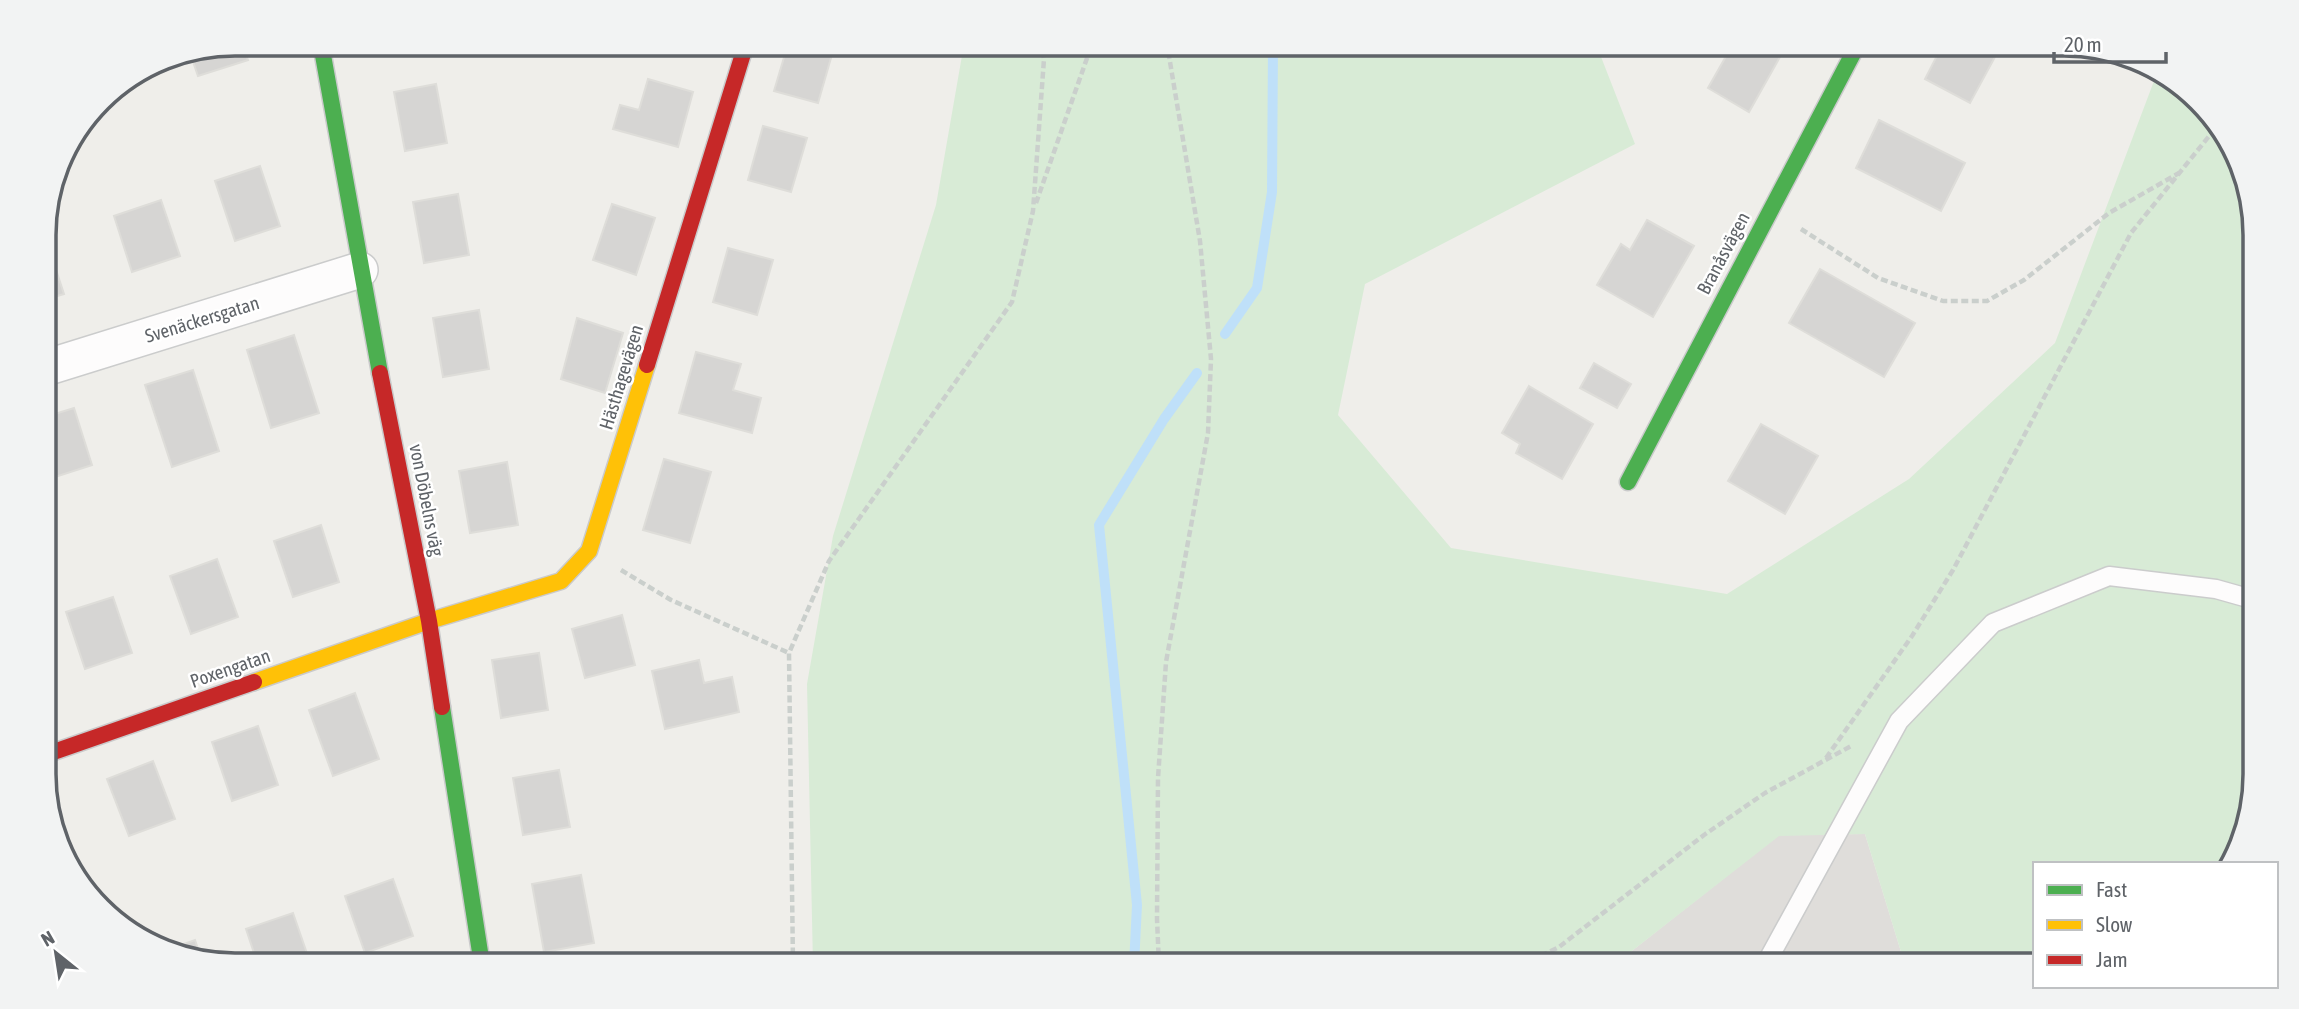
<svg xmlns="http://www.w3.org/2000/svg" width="2299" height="1009" font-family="'Asap Condensed',sans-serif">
<rect width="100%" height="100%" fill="#efeeea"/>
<polygon fill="#dfddda" points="1865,834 1905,965 1614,965 1779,835"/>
<polygon fill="#d8ebd6" points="964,44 1596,44 1635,144 1365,284 1338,415 1451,548 1727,594 1909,479 2055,343 2157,73 2215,118 2254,210 2255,601 2248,613 2255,617 2255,774 2241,847 2228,864 2035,864 2035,965 1905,965 1865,834 1779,836 1614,965 813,965 807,684 833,536 936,205"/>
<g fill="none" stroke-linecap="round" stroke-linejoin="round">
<g stroke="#bfe0f9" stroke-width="10">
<polyline points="1225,334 1257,288 1272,192 1273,44"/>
<polyline points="1134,965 1137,905 1099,525 1164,419 1197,373"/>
</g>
</g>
<g fill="#d6d5d3" stroke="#deddd9" stroke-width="2">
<polygon points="235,44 242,44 248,60 198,76 190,53"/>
<polygon points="788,44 835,44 818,103 774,91"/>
<polygon points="1733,44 1756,44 1780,57 1749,112 1708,88"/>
<polygon points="1943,44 2002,44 1970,103 1925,79"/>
<polygon points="648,79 693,92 678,147 613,129 620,105 639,110"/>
<polygon points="123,83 125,91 103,99 109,92"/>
<polygon points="436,84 447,143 405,151 394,92"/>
<polygon points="1879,120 1965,163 1941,211 1856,168"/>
<polygon points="763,126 807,138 791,192 748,180"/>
<polygon points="260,166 280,226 235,241 215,181"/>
<polygon points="458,194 469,255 424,263 413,202"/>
<polygon points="161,200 180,256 132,272 114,216"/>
<polygon points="612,204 655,218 636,275 593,260"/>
<polygon points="1647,220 1694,246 1653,317 1597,285 1621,244 1630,250"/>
<polygon points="44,233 64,294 44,300"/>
<polygon points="728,248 773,260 757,315 713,302"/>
<polygon points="1820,269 1915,323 1884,377 1789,323"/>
<polygon points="479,310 489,369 443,377 433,318"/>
<polygon points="577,318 623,333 605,393 561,379"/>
<polygon points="294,335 319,413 271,428 247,350"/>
<polygon points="696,352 741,364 733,390 761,398 752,433 679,413"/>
<polygon points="1594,363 1631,384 1617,408 1580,388"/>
<polygon points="193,370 219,451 172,467 145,385"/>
<polygon points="1529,386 1593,424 1562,479 1516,453 1520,444 1502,433"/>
<polygon points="74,408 92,465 46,480 45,417"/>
<polygon points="1761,424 1818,456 1785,514 1728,481"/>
<polygon points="664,459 711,472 690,543 643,530"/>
<polygon points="507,462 518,525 470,533 459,471"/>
<polygon points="321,525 339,582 293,597 274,541"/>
<polygon points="217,559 238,617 191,634 170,576"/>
<polygon points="113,597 132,653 85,669 66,612"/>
<polygon points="622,615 635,665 585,678 572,629"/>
<polygon points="539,653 548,710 501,718 492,660"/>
<polygon points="699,660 704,683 732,677 739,712 665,729 652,671"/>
<polygon points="355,693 379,759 333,776 309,710"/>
<polygon points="258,726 278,785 232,801 212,742"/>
<polygon points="153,761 175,819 129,836 107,779"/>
<polygon points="559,770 570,827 523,835 513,778"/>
<polygon points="51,798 71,856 69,857 46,800"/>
<polygon points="581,875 594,943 544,952 532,884"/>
<polygon points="393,879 413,936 365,953 345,896"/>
<polygon points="293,913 311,965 258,965 246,929"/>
<polygon points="195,940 201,958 164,951"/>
</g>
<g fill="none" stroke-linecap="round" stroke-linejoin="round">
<defs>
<polyline id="lane" points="1765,965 1899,721 1993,623 2109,576 2216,589 2255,600"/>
<polyline id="street" points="45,368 360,270"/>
<g id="fast">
<polyline points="321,44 380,373"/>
<polyline points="1628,482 1858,44"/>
<polyline points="442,707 482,965"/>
</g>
<polyline id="slow" points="254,682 429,621 561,581 589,551 647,365"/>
<g id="jam">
<polyline points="647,365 746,44"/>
<polyline points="380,373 429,621 442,707"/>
<polyline points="45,755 254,682"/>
</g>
</defs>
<use href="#lane" stroke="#cbcccc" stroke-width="21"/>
<use href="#street" stroke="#cbcccc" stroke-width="38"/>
<use href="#fast" stroke="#cacacb" stroke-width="19"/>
<use href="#slow" stroke="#cacacb" stroke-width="19"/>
<use href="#jam" stroke="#cacacb" stroke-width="19"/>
<g stroke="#cacfcc" stroke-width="4.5" stroke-dasharray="7 3.5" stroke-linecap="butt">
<polyline points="1036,203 1092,44"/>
<polyline points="1801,229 1878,278 1943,301 1987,301 2024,280 2109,213 2179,173"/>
<polyline points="621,570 671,600 789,653"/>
<polyline points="1826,758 1912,636 1953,570 2131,233 2218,125"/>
<polyline points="793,965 789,653 829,561 1012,302 1033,211 1044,59 1041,44"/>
<polyline points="1159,965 1157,919 1158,778 1166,662 1208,433 1211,359 1200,241 1167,44"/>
<polyline points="1522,965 1559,947 1704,835 1765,793 1853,745"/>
</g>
<use href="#lane" stroke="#fdfcfc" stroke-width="18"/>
<use href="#street" stroke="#fdfcfc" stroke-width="35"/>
<use href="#fast" stroke="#4caf50" stroke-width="16"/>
<use href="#slow" stroke="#ffc107" stroke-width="16"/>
<use href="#jam" stroke="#c62828" stroke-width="16"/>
</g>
<g text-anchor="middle" stroke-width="5" stroke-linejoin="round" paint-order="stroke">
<g font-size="19" fill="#5f6368" stroke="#fff">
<text transform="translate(1723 253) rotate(-62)" y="7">Branåsvägen</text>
<text transform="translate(202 319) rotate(-17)" y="7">Svenäckersgatan</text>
<text transform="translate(621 377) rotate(-73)" y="7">Hästhagevägen</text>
<text transform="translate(427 500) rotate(79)" y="7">von Döbelns väg</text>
<text transform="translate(230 668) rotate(-19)" y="7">Poxengatan</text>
</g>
</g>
<path d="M0 0H2299V1009H0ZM235 56H2064A179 179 0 0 1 2243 235V774A179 179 0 0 1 2064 953H235A179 179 0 0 1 56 774V235A179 179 0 0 1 235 56Z" fill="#f2f3f3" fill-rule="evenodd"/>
<path fill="none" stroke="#5f6368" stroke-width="3.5" d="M235 56H2064A179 179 0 0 1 2243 235V774A179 179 0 0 1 2064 953H235A179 179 0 0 1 56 774V235A179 179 0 0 1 235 56Z"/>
<rect x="2033" y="862" width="245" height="126" fill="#ffffff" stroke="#bfc1c3" stroke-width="2"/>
<rect x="2047" y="885" width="35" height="10" fill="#4caf50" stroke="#bfc1c3" stroke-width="2"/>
<text x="2096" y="897" font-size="21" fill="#5f6368">Fast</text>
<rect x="2047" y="920" width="35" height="10" fill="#ffc107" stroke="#bfc1c3" stroke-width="2"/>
<text x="2096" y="932" font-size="21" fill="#5f6368">Slow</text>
<rect x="2047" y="955" width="35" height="10" fill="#c62828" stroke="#bfc1c3" stroke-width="2"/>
<text x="2096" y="967" font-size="21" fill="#5f6368">Jam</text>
<g transform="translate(56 953) rotate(330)" stroke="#ffffff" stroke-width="5" paint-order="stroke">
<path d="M0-5L12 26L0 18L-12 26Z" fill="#5f6368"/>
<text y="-10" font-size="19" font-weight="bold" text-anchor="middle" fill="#5f6368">N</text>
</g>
<path d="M2054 52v10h112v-10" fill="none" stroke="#5f6368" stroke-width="3.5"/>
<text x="2064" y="52" font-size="21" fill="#5f6368" stroke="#ffffff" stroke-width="5" paint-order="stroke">20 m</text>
</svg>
